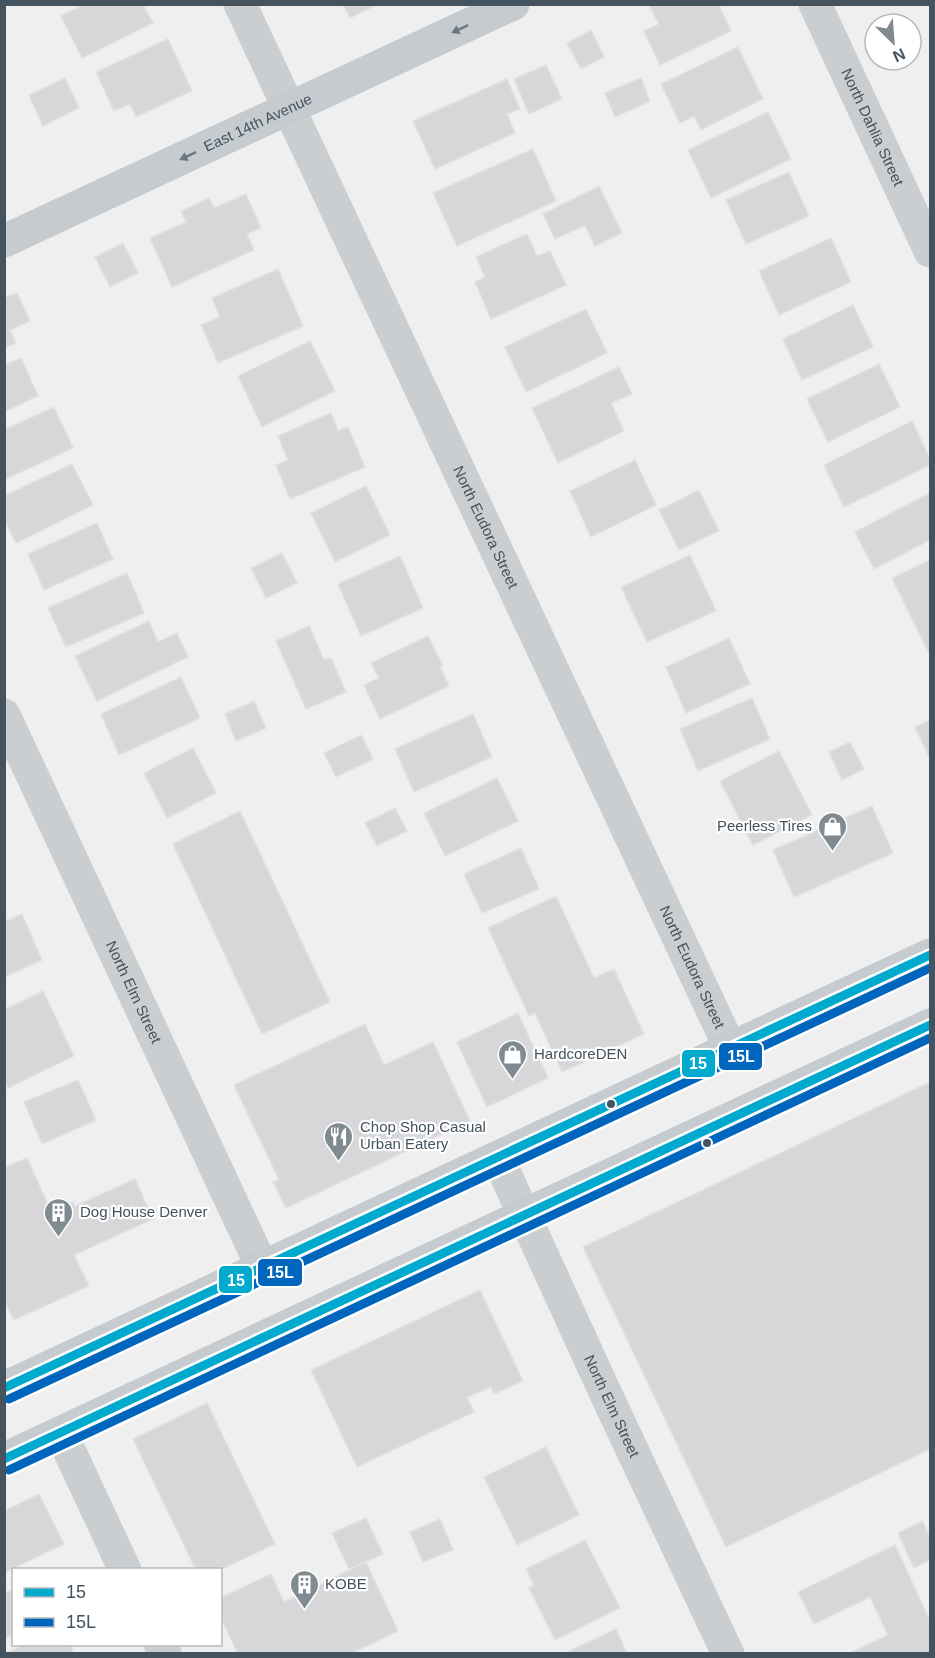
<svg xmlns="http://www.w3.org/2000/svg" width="935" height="1658" font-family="Helvetica,sans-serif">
<rect width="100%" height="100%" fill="#f0efef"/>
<g fill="#d7d7d9" stroke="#e1e1e2" stroke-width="1.5">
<polygon points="85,4 143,4 153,23 82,58 61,16"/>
<polygon points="343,4 378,4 350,18"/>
<polygon points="718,4 731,31 660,65 644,31 659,24 649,5"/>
<polygon points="591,30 604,57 581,69 567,43"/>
<polygon points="168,39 192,91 136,117 130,104 114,111 96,72"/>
<polygon points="738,47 763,99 701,130 694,116 680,123 661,84"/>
<polygon points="546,65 562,99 529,114 514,79"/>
<polygon points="65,78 79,108 43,126 29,95"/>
<polygon points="641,78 650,101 615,117 605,93"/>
<polygon points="507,79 520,109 507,114 515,133 435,169 413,121"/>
<polygon points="768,112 791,159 711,198 688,150"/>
<polygon points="533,149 556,201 457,246 433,193"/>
<polygon points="789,172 809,216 746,244 726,200"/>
<polygon points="599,186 622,233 595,246 585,225 555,239 543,214"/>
<polygon points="246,194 261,228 247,234 254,250 172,287 150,238 186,222 181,211 209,198 214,208"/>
<polygon points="527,234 537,256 550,251 566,285 491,319 475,282 485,277 476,257"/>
<polygon points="831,238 851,282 779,315 759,271"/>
<polygon points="123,243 138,273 110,287 95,257"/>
<polygon points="278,269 303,326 218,363 201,325 220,317 212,298"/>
<polygon points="17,293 30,321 10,330 16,343 4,348 4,298"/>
<polygon points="853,305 873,347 802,380 783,339"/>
<polygon points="586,309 607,353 526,392 505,347"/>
<polygon points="310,341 335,391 262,427 238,376"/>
<polygon points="21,358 38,396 4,412 4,365"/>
<polygon points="879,364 900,407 828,442 807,399"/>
<polygon points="619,367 632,394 611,403 624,431 558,463 532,408"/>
<polygon points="54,407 73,448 4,480 4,430"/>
<polygon points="331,413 338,431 348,427 365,467 290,499 276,465 288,460 278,436"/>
<polygon points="912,421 930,459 930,465 844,507 824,465"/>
<polygon points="635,460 656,505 591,537 570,491"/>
<polygon points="72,464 93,505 16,543 4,519 4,496"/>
<polygon points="366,486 390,535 335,562 311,513"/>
<polygon points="699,490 719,531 679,550 659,510"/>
<polygon points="930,493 930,540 874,569 855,532"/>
<polygon points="97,523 113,559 44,590 28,554"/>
<polygon points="282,553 297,583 266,598 251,568"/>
<polygon points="690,555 716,611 647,642 621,587"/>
<polygon points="400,556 423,608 361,636 338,584"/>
<polygon points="930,560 930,653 929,653 892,578"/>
<polygon points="127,573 144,613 66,647 48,608"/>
<polygon points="149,621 158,642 177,633 188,657 97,701 75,656"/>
<polygon points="309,626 324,660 331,658 346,692 306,709 276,641"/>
<polygon points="428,636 443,666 440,667 449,686 380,719 364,685 379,678 371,663"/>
<polygon points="729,638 750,684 686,713 666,667"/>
<polygon points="181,677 200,718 119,755 101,714"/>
<polygon points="752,698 770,739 698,771 680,729"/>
<polygon points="254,701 266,728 236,741 225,714"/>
<polygon points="473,714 492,757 414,792 395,749"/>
<polygon points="930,720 930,759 915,727"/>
<polygon points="361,735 373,759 336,777 324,753"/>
<polygon points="850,742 864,769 842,780 829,752"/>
<polygon points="193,748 216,793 167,818 144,773"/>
<polygon points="779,751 812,815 753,845 720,781"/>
<polygon points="497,778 518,821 445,856 424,813"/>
<polygon points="872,806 893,853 794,897 773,850"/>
<polygon points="395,808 407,831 377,846 365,823"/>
<polygon points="240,811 330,1002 262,1034 173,844"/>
<polygon points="521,848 539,889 482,913 464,874"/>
<polygon points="556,896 594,978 614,969 644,1034 562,1072 535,1013 529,1016 488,928"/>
<polygon points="22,914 42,960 4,977 4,922"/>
<polygon points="43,991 74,1056 8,1088 4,1080 4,1010"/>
<polygon points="518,1013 548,1078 487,1107 457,1042"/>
<polygon points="365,1024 384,1065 433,1042 470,1121 286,1208 273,1182 279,1180 234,1085"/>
<polygon points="78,1080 96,1120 42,1144 24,1102"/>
<polygon points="930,1082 930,1449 726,1547 583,1247"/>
<polygon points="27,1158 51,1211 73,1202 75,1206 135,1179 153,1219 74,1255 89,1286 14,1320 4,1300 4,1168"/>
<polygon points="480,1290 523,1381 494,1394 491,1387 467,1397 474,1412 357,1467 311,1370"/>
<polygon points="207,1403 275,1544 220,1570 196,1570 133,1439"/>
<polygon points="546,1447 579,1515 517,1545 484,1477"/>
<polygon points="39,1494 64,1544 4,1573 4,1511"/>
<polygon points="366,1518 383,1554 349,1569 332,1533"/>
<polygon points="440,1519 453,1550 423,1562 410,1532"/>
<polygon points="923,1521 930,1538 930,1560 914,1568 898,1533"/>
<polygon points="585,1540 620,1608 555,1640 529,1588 534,1585 526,1569"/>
<polygon points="895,1545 930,1621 930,1654 848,1654 888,1635 870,1597 814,1624 798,1592"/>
<polygon points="366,1562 398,1631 350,1654 238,1654 220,1616 220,1598 271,1574 284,1602"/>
<polygon points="14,1589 14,1634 4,1639 4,1593"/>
<polygon points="616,1629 627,1654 563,1654"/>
<polygon points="25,1644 70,1644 74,1654 6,1654"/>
</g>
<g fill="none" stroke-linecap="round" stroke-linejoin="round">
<g stroke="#cbced0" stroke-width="33">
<path id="s1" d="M 240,4 L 731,1050"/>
<path id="s2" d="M 815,4 L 930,251"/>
<path id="s3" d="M 4,715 L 263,1269"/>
<path id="s4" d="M 498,1158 L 604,1390 L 728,1654"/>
<polyline points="61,1433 125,1570"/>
<polyline points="160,1644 165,1654"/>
</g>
<g stroke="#c6cbcf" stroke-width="33">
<path id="s5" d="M 4,241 L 513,4"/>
<polyline points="4,1388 930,955"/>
<polyline points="4,1459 930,1025"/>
</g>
<defs>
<g id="bus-1">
<polyline points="4,1388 930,955"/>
<polyline points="4,1459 930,1025"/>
</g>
<g id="bus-2">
<polyline points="9,1399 930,968"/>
<polyline points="9,1470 930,1038"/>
</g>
</defs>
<use href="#bus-1" stroke="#fff" stroke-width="14"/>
<use href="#bus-2" stroke="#fff" stroke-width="14"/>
<use href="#bus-1" stroke="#00a9ce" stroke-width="9"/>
<use href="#bus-2" stroke="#0065bd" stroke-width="9"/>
</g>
<defs><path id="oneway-solid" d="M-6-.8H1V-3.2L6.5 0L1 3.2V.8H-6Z" transform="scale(1.5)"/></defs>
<g fill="#6b7780">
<use href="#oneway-solid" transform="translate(460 29) rotate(155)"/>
<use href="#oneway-solid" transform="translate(188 156) rotate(155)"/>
</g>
<defs>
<symbol id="shop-pin" viewBox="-11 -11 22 30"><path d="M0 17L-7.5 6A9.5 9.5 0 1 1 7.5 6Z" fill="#808a91" stroke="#fff"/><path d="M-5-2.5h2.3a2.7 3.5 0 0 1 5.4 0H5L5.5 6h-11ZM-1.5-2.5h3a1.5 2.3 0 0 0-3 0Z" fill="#fff"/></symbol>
<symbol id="restaurant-pin" viewBox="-11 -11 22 30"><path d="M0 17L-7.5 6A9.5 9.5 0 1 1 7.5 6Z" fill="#808a91" stroke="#fff"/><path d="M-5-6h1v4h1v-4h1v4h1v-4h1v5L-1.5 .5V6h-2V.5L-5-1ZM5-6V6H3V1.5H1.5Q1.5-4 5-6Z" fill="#fff"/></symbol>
<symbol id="building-pin" viewBox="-11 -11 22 30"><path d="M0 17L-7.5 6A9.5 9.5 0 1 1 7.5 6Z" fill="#808a91" stroke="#fff"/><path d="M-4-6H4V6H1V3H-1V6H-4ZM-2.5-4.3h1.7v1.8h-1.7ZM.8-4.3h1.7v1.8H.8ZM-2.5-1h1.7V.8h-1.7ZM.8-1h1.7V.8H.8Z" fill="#fff"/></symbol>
</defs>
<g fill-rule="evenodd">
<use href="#shop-pin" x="816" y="810" width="33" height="45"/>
<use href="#shop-pin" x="496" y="1038" width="33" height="45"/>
<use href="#restaurant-pin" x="322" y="1120" width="33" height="45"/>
<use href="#building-pin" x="42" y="1196" width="33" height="45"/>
<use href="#building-pin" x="288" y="1568" width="33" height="45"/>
</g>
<g fill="#44535e" stroke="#fff" stroke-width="2">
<circle cx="611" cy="1104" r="5"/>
<circle cx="707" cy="1143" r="5"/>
</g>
<g text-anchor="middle" stroke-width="4.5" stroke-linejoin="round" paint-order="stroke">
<g font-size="15" fill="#44535e" stroke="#fff">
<text dy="5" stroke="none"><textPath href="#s5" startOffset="280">East 14th Avenue</textPath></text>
<text dy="5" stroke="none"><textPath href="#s2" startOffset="136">North Dahlia Street</textPath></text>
<text dy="5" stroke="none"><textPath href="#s1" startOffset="578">North Eudora Street</textPath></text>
<text dy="5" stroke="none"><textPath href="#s1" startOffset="1064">North Eudora Street</textPath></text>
<text dy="5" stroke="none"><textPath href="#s3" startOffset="306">North Elm Street</textPath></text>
<text dy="5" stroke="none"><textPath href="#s4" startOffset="273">North Elm Street</textPath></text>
</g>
<g font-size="15" fill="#44535e" stroke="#fff" text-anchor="start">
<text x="812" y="831" text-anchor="end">Peerless Tires</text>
<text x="534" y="1059">HardcoreDEN</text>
<text x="360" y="1132">Chop Shop Casual<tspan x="360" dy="17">Urban Eatery</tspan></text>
<text x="80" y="1217">Dog House Denver</text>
<text x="325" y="1589">KOBE</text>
</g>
</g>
<g stroke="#fff" stroke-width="2">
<rect x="718" y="1042" width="45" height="29" rx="6" fill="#0065bd"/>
<rect x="681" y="1049" width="35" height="29" rx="6" fill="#00a9ce"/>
<rect x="257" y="1258" width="46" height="29" rx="6" fill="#0065bd"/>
<rect x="218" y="1265" width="35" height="29" rx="6" fill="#00a9ce"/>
</g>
<g font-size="16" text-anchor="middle" font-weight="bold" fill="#fff">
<text x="741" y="1062">15L</text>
<text x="698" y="1069">15</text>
<text x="280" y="1278">15L</text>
<text x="236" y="1286">15</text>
</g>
<rect width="935" height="1658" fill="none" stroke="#44535e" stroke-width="12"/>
<rect x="12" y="1568" width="210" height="78" fill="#ffffff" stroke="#b4babf" stroke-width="1.5"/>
<rect x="24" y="1588" width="30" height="9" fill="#00a9ce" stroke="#b4babf" stroke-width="1.5"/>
<text x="66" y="1598" font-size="18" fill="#44535e">15</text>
<rect x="24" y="1618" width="30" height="9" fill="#0065bd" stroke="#b4babf" stroke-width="1.5"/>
<text x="66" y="1628" font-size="18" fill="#44535e">15L</text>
<g transform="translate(893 42) rotate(155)"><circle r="28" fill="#ffffff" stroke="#b4babf" stroke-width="1.5"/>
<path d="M0-4.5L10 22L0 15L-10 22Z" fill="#808a91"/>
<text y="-9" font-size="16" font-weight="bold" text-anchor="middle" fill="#44535e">N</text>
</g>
</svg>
